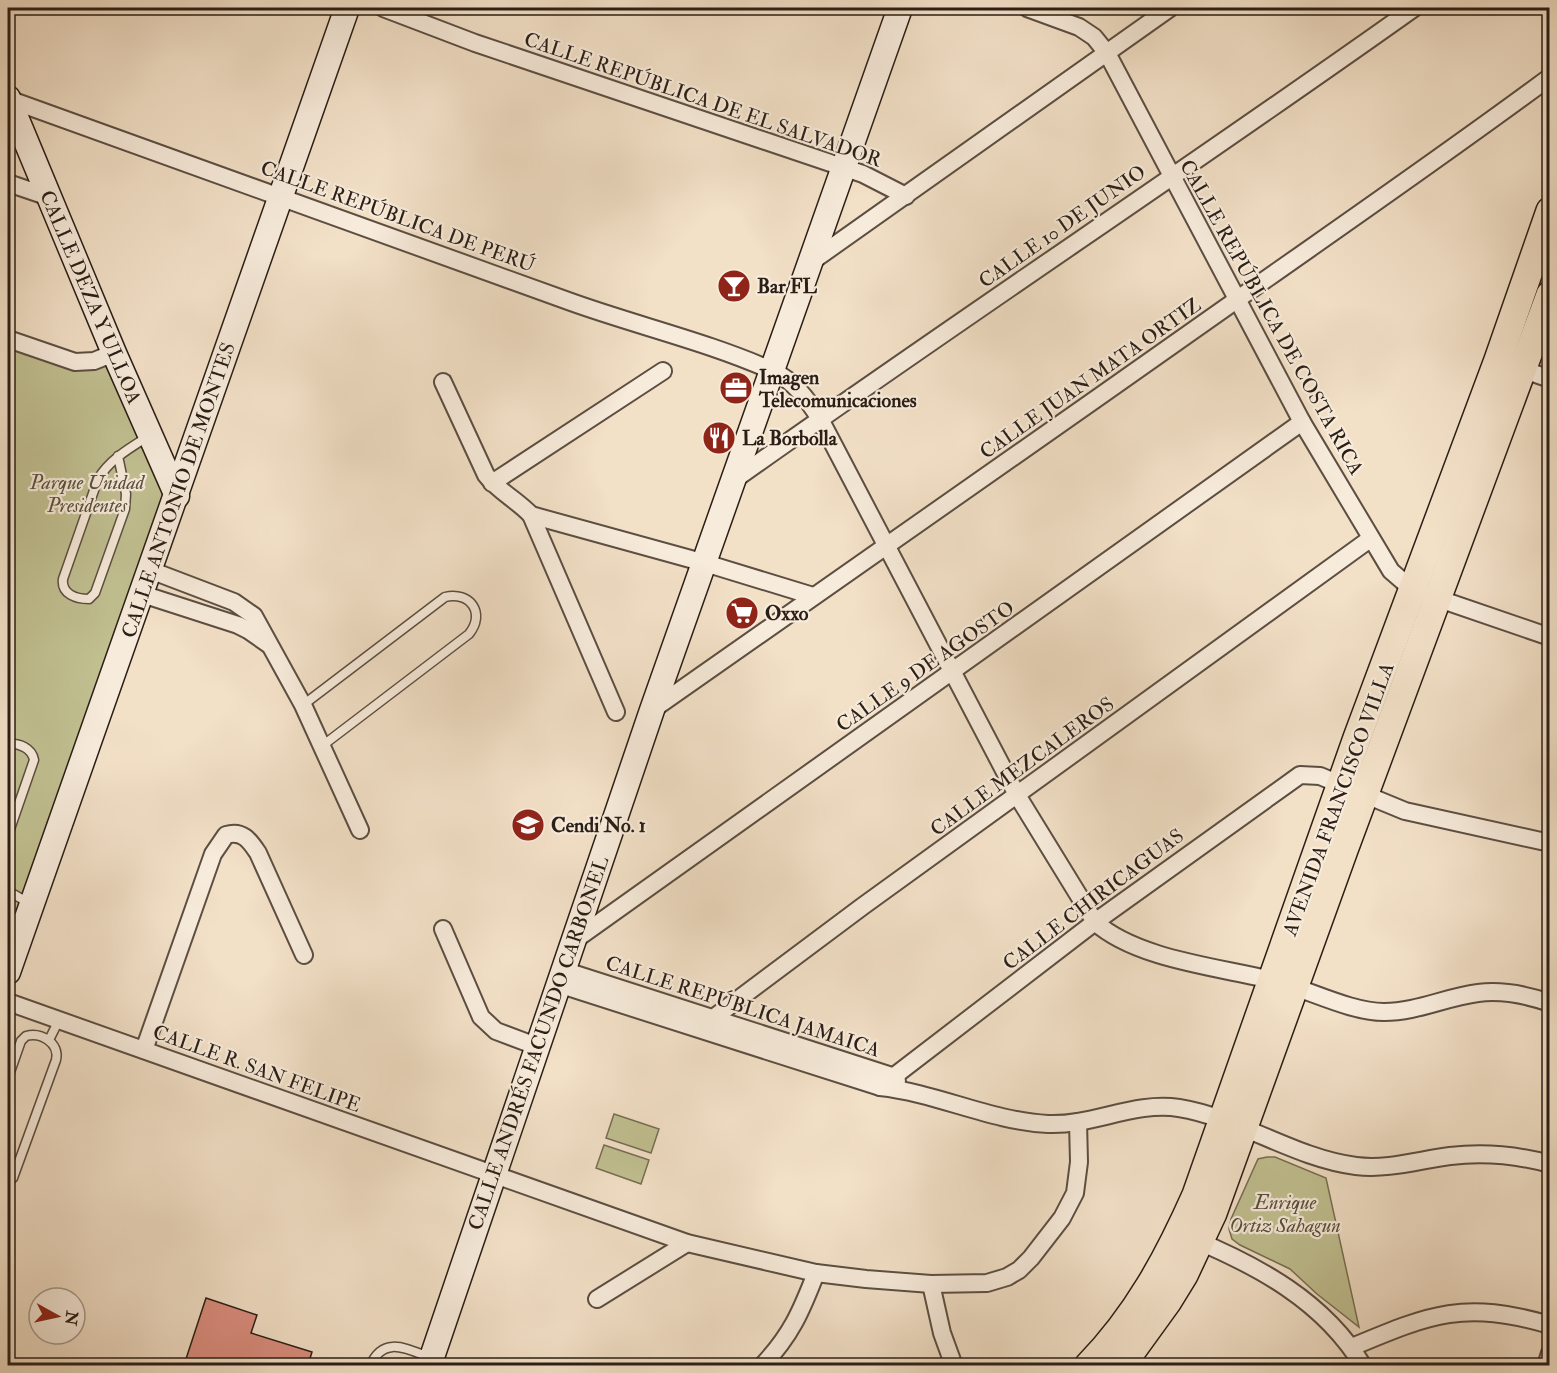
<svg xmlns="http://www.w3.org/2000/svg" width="1557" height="1373" font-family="'IM FELL Double Pica',serif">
<rect width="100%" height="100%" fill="#f2e0c7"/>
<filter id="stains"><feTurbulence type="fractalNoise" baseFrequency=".00333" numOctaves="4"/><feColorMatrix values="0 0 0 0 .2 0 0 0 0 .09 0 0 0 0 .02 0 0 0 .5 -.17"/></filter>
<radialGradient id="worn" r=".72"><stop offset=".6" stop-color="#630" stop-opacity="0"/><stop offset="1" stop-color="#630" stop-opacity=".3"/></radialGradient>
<g fill="#c1c091" stroke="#766f54" stroke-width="1.5">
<polygon points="8,332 94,363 115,357 172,490 21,921 8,917"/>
<polygon points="614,1114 659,1129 651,1153 606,1138"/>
<polygon points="604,1145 649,1160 641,1184 596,1168"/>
<polygon points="1267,1157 1275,1157 1326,1178 1359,1327 1317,1294 1290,1269 1240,1245 1232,1239 1229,1229 1231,1219 1258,1159"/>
</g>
<polygon fill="#da8e7f" stroke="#2a1e16" stroke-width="1.5" points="206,1298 257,1315 251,1333 312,1352 308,1365 184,1365"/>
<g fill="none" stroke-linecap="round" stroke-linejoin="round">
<defs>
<g id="lane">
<path d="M 118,456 L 126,494 L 125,509 L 95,593 L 89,599 C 76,599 61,594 63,579 L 98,479 C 110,459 130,448 149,436"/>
<path d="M 303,705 L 445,597 C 470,591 486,613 469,634 L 322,746"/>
<path d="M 8,744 C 19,743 32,748 34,760 L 8,835"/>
<polyline points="8,891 29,903"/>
<polyline points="49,1040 59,1020"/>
<path d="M 8,1078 L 21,1041 L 26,1036 C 41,1032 60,1043 56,1060 L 13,1178 L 8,1182"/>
<path d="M 370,1366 C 383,1336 405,1348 429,1357"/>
</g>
<g id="street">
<polyline points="383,8 475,43 863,174 906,196"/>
<polyline points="1027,8 1079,27 1094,37 1107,53 1302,422 1391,571 1413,590 1550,637"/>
<path d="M 8,99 C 196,166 384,233 571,302 C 638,326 708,342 773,371 C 794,381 808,400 820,419 L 1017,795 L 1095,922 C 1136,959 1218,967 1271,980 C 1306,988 1349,1012 1384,1012 C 1417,1012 1446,997 1478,993 C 1502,990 1527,995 1550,1003"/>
<polyline points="8,183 49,197"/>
<polyline points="811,262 1170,8"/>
<polyline points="8,339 75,362 94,361 114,353"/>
<polyline points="1516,367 1550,379"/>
<path d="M 443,382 L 486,475 C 498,491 517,500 531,515 L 616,712"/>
<path d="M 734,480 C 959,320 1189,168 1414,8"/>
<polyline points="492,483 663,371"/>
<polyline points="531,515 705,563 813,596"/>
<polyline points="150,570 234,602 254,616 303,705 360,830"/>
<polyline points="142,594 238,625 248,630 268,644"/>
<path d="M 652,710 C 846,574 1041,438 1235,301 C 1340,227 1446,154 1550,77"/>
<polyline points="8,920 24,926"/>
<polyline points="443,929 481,1017 496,1031 536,1046"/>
<polyline points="572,942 1302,422"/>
<polyline points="563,970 892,1076 897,1081"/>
<path d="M 558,984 L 880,1087 C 937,1093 990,1121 1048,1124 C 1092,1126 1135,1101 1179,1108 C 1240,1118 1294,1158 1356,1166 C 1388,1170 1419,1160 1450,1156 C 1484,1152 1517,1155 1550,1164"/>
<polyline points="8,1002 687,1243 816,1273 866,1279 931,1284 987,1283 1007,1277 1019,1270 1031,1258 1062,1218 1075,1193 1079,1162 1078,1122"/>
<polyline points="700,1028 863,906 1370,539"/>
<path d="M 144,1050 L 213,854 L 226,835 C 243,830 250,841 258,853 L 304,955"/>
<polyline points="880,1087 1095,922 1300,775 1320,776 1405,811 1550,843"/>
<path d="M 1191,1238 C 1258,1266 1324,1301 1363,1366"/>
<polyline points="931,1284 942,1333 954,1366"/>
<polyline points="597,1299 687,1243"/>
<path d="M 1352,1347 C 1431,1314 1463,1300 1550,1325"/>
<path d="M 762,1366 C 791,1335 801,1312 816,1273"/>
<polyline points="1546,1366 1550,1353"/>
</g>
<g id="secondary">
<polyline points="8,98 114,353 177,496"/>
<polyline points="8,972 347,8"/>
<polyline points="429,1366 652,710 900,8"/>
</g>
<g id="primary">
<path d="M 1088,1366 C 1137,1316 1168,1258 1196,1195 L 1357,738 L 1498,360 L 1550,211"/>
<polyline points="1121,1366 1168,1301 1184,1275 1213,1213 1344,850 1550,295"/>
</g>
</defs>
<use href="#lane" stroke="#5c4e42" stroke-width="11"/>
<use href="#street" stroke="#5c4e42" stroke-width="20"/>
<use href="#secondary" stroke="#2a1e16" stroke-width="27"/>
<use href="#primary" stroke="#2a1e16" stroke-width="30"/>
<use href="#lane" stroke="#f7ebdb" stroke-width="8"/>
<use href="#street" stroke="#f7ebdb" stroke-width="16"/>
<use href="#secondary" stroke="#f7ebdb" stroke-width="24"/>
<use href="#primary" stroke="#f2e0c7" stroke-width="27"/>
</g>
<defs>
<symbol id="bar-disc" viewBox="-11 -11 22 22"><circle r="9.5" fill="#8f2418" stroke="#f7ebdb"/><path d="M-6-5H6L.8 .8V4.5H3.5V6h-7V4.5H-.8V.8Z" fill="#fff"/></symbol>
<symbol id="office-disc" viewBox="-11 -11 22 22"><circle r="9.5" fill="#8f2418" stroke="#f7ebdb"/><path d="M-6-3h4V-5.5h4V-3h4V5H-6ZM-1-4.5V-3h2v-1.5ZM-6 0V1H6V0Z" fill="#fff"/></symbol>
<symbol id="restaurant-disc" viewBox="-11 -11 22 22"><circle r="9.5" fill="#8f2418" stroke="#f7ebdb"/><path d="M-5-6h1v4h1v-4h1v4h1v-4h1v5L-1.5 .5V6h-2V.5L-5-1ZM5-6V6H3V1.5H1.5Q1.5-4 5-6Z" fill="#fff"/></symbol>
<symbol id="supermarket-disc" viewBox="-11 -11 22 22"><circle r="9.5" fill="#8f2418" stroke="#f7ebdb"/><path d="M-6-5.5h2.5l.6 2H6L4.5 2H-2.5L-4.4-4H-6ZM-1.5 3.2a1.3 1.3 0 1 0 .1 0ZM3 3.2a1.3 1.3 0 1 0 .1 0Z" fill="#fff"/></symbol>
<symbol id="school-disc" viewBox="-11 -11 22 22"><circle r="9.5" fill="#8f2418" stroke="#f7ebdb"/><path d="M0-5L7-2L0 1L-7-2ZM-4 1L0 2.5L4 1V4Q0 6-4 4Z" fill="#fff"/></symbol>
</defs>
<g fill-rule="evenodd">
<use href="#bar-disc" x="715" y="267" width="38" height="38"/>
<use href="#office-disc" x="717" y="369" width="38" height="38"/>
<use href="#restaurant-disc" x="700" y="419" width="38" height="38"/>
<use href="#supermarket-disc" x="723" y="594" width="38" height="38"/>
<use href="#school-disc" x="509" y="806" width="38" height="38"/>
</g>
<g text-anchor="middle" stroke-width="4.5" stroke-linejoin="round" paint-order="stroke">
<g font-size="20" fill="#2a1e16" stroke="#f7ebdb">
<text transform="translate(703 99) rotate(19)" y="7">CALLE REPÚBLICA DE EL SALVADOR</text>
<text transform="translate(398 216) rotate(20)" y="7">CALLE REPÚBLICA DE PERÚ</text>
<text transform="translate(1062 226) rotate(-35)" y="7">CALLE 10 DE JUNIO</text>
<text transform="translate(91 297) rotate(67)" y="7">CALLE DEZA Y ULLOA</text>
<text transform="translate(1272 317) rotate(61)" y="7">CALLE REPÚBLICA DE COSTA RICA</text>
<text transform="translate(1090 378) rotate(-35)" y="7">CALLE JUAN MATA ORTIZ</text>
<text transform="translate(178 490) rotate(-71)" y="7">CALLE ANTONIO DE MONTES</text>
<text transform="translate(925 666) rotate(-35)" y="7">CALLE 9 DE AGOSTO</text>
<text transform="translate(1022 766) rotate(-36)" y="7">CALLE MEZCALEROS</text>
<text transform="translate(1338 799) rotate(-70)" y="7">AVENIDA FRANCISCO VILLA</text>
<text transform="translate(1093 899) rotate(-37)" y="7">CALLE CHIRICAGUAS</text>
<text transform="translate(743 1006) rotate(18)" y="7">CALLE REPÚBLICA JAMAICA</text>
<text transform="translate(538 1043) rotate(-71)" y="7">CALLE ANDRÉS FACUNDO CARBONEL</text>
<text transform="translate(257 1068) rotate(20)" y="7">CALLE R. SAN FELIPE</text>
</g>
<g font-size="20" font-weight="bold" fill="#2a1e16" stroke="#f7ebdb" text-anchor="start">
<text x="757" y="293">Bar FL</text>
<text x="759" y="384">Imagen<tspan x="759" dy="23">Telecomunicaciones</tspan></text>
<text x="742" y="445">La Borbolla</text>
<text x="765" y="620">Oxxo</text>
<text x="551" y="832">Cendi No. 1</text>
</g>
<g font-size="20" font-style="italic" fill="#574f3b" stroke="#f7ebdb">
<text x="87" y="489">Parque Unidad<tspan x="87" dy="23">Presidentes</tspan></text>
<text x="1285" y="1209">Enrique<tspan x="1285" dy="23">Ortiz Sahagun</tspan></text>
</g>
</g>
<rect width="1557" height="1373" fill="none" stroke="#f2e0c7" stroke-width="30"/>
<rect x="9" y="9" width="1539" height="1355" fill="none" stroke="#2a1e16" stroke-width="3"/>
<rect x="15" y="15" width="1527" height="1343" fill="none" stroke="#2a1e16" stroke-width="1.5"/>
<g transform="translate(57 1316) rotate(98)"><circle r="28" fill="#f7ebdb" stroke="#a5998c" stroke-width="1.5"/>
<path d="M0-4.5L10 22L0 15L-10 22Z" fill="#8f2418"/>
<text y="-9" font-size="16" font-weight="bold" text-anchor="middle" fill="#2a1e16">N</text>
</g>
<rect width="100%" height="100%" filter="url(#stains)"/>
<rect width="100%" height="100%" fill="url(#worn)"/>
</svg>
